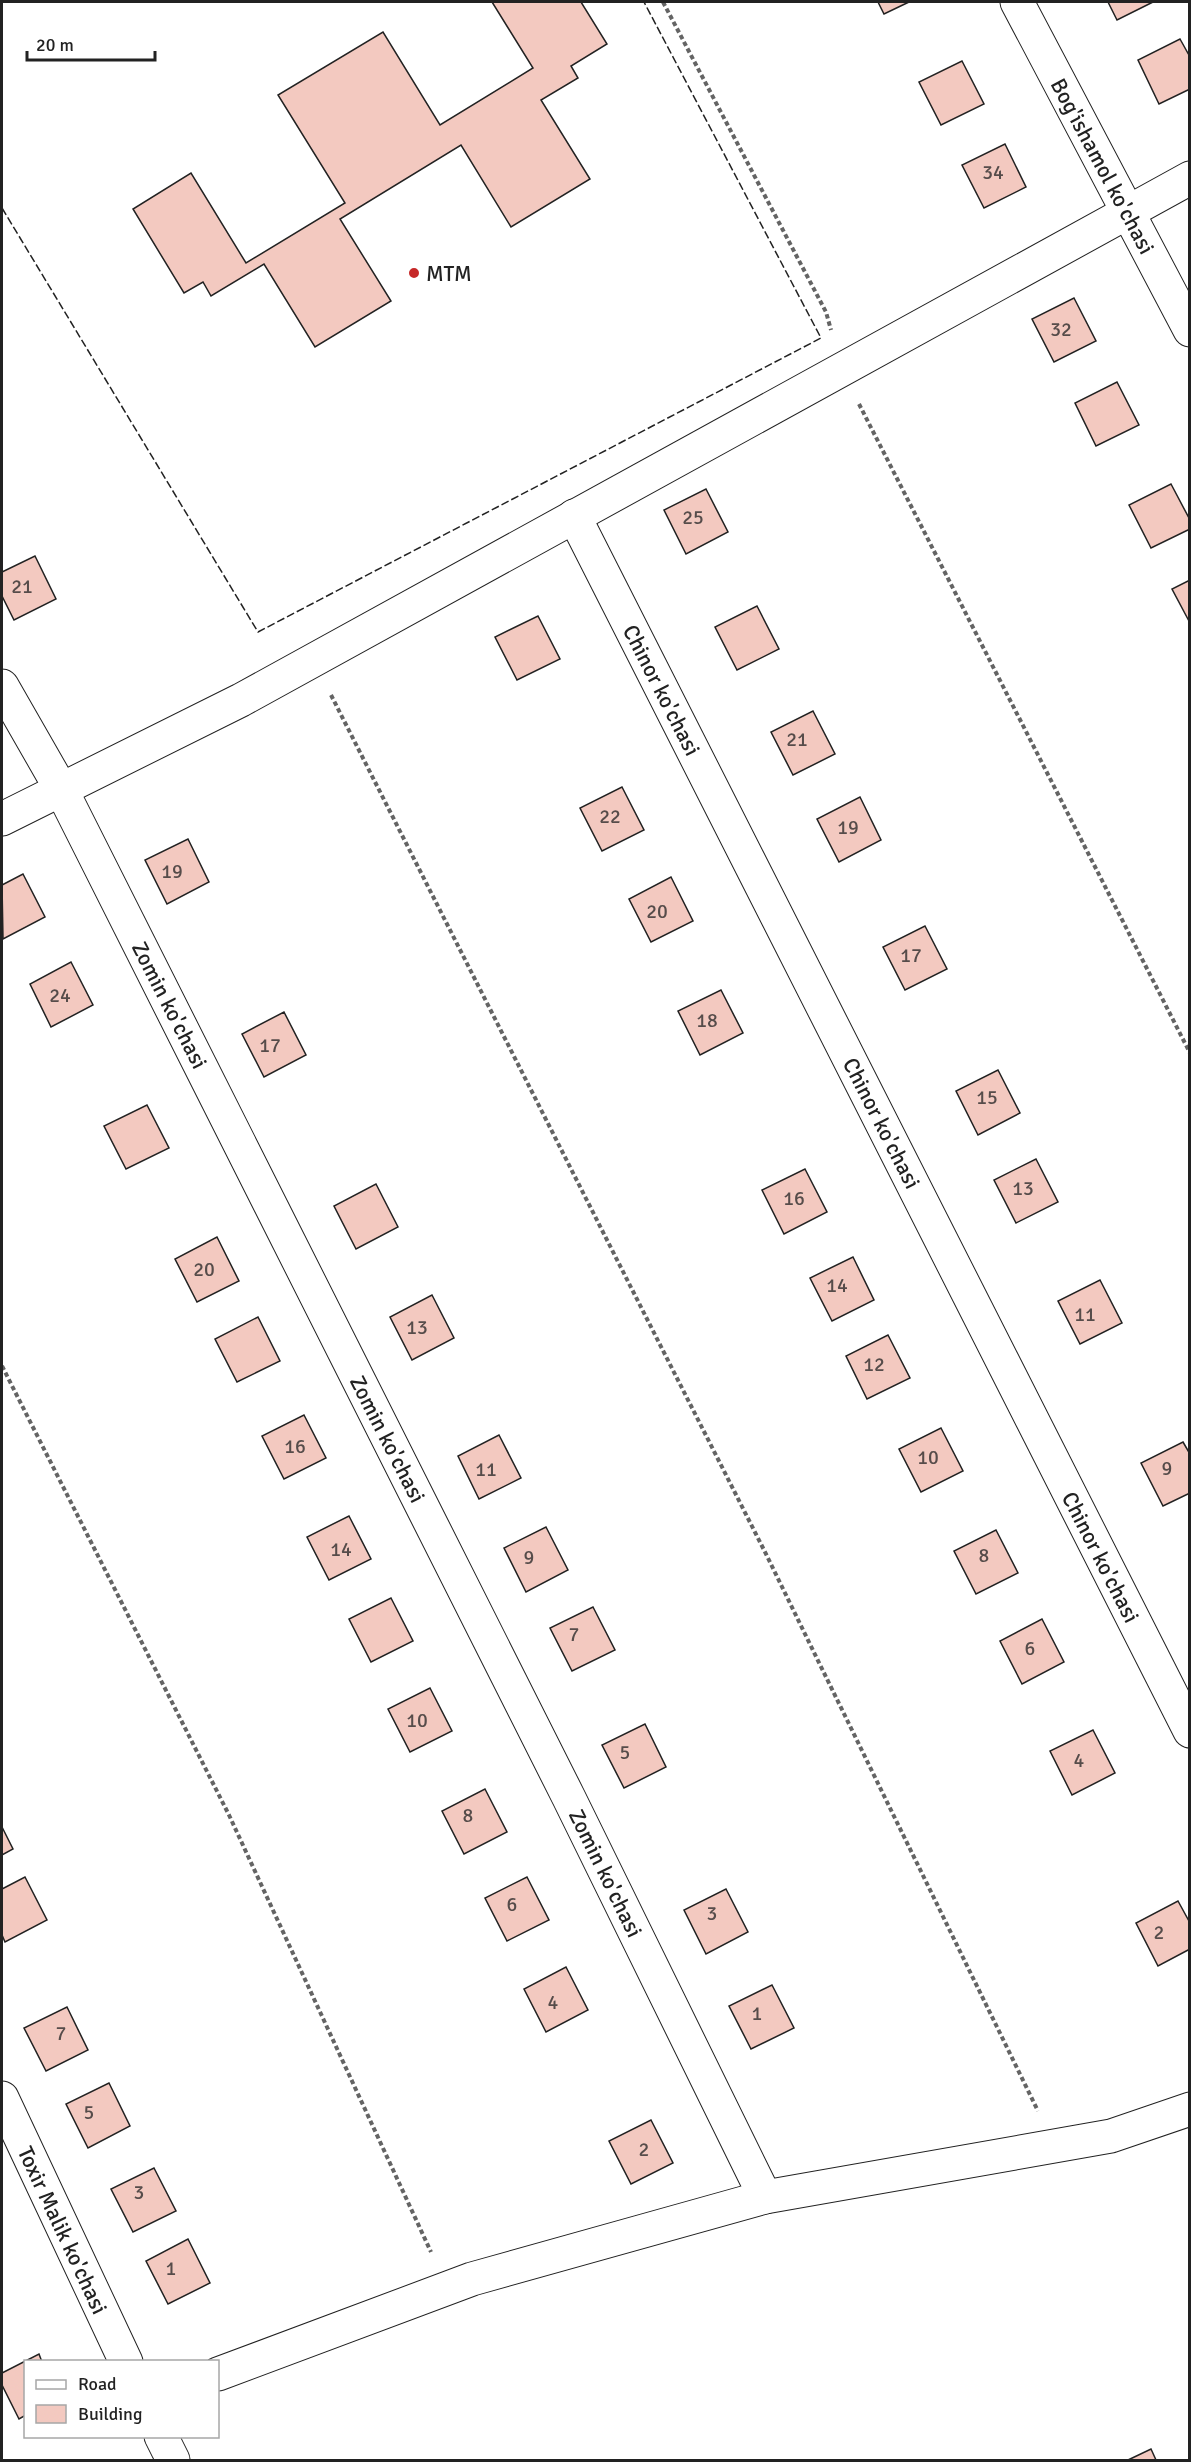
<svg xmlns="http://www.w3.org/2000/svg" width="1191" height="2462" font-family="Signika,sans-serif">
<rect width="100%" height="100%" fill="#fff"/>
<g fill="#f3c9c0" stroke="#222" stroke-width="1.5">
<polygon points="492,2 581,2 607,44 571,66 578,78 541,100 590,179 511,227 461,145 340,219 391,301 315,347 264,264 211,296 203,282 184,293 133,209 191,173 246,263 345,203 278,95 383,32 440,125 533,68"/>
<polygon points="878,2 909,2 884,14"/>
<polygon points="1108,2 1153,2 1117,20"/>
<polygon points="1180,39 1190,57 1190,89 1159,104 1138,60"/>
<polygon points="962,61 984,104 941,125 919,82"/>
<polygon points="1005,144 1026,187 984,208 962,165"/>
<polygon points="1074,298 1096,341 1054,362 1032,319"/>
<polygon points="1117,382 1139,425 1096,446 1075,403"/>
<polygon points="1171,484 1190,520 1190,529 1151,548 1129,505"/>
<polygon points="706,489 728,532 686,554 664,510"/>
<polygon points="35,556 56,599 14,620 2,596 2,572"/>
<polygon points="1190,580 1190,623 1172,589"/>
<polygon points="757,606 779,649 737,670 715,627"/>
<polygon points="538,616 560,659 517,680 495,637"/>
<polygon points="813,711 835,754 793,775 771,732"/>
<polygon points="622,787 644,830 602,851 580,808"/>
<polygon points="860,797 881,840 839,862 817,819"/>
<polygon points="188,839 209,882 167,904 145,860"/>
<polygon points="23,874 45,917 3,939 2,885"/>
<polygon points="671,877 693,921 651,942 629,899"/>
<polygon points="925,926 947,969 905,990 883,947"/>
<polygon points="71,962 93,1005 51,1027 30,984"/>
<polygon points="721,990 743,1033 700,1055 678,1011"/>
<polygon points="284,1012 306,1055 264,1077 242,1034"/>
<polygon points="998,1070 1020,1113 978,1135 956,1091"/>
<polygon points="147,1105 169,1148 126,1169 104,1126"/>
<polygon points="1036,1159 1058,1202 1016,1223 994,1180"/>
<polygon points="805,1169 827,1212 784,1234 762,1190"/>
<polygon points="376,1184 398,1227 356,1249 334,1206"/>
<polygon points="217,1237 239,1281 197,1302 175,1259"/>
<polygon points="853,1257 874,1300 832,1321 810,1278"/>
<polygon points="1100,1280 1122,1323 1080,1344 1058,1301"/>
<polygon points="432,1295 454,1338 412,1360 390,1317"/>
<polygon points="258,1317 280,1361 237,1382 215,1339"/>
<polygon points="888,1335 910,1378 867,1399 846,1356"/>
<polygon points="304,1415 326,1458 284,1479 262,1436"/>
<polygon points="941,1428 963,1471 921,1492 899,1449"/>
<polygon points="499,1435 521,1478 479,1499 458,1456"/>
<polygon points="1183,1442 1190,1454 1190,1493 1163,1506 1141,1463"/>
<polygon points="349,1516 371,1559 329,1580 307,1537"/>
<polygon points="546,1527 568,1570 526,1592 504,1548"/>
<polygon points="996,1530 1018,1573 976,1594 954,1551"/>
<polygon points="391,1598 413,1641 371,1662 349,1619"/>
<polygon points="593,1607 615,1650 572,1671 550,1628"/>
<polygon points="1042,1619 1064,1662 1022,1684 1000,1641"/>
<polygon points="430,1688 452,1731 410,1752 388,1709"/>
<polygon points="645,1724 666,1767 624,1788 602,1745"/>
<polygon points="1093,1730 1115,1773 1072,1795 1050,1751"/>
<polygon points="485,1789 507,1832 464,1854 442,1811"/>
<polygon points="2,1827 13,1849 2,1855"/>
<polygon points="25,1877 47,1920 5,1942 2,1935 2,1889"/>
<polygon points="527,1877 549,1920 507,1941 485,1898"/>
<polygon points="726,1889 748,1932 706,1954 684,1910"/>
<polygon points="1178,1901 1190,1923 1190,1949 1158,1966 1136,1923"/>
<polygon points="566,1967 588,2010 546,2032 524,1989"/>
<polygon points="772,1985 794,2028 751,2049 729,2006"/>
<polygon points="67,2007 88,2050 46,2071 24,2028"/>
<polygon points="109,2083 130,2126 88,2148 66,2104"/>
<polygon points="651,2120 673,2163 631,2184 609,2141"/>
<polygon points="154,2168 176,2211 133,2232 111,2189"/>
<polygon points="188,2239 210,2283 168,2304 146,2261"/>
<polygon points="39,2354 42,2362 26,2362 26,2415 19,2419 2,2385 2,2373"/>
<polygon points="1151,2449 1156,2460 1128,2460"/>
</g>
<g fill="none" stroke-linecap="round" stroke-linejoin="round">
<defs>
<g id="street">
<polyline points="1017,2 1190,330"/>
<polyline points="574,516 1190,1731"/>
<polyline points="2,686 61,789 569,1798 765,2197"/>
<polyline points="2,819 241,700 1190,178"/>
<polyline points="2,2098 126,2362"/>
<polyline points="218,2374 472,2279 765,2197 1111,2136 1190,2109"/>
<polyline points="161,2436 173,2460"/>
</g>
</defs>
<use href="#street" stroke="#222" stroke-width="35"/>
<g stroke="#646464" stroke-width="4" stroke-dasharray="4.5 3" stroke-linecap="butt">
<polyline points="663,2 826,312 831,330"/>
<polyline points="859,404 1190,1053"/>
<polyline points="331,695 764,1550 1038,2111"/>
<polyline points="2,1366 229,1815 431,2252"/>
</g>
<use href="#street" stroke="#fff" stroke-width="33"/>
<polyline stroke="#222" stroke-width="1.5" stroke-dasharray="8 3" stroke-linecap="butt" points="2,208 258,632 821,338 644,2"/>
</g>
<circle fill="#c62828" stroke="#fff" stroke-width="2" cx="414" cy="273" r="6"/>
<g text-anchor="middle" stroke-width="4.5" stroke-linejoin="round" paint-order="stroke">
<g font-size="20" fill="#564c4a">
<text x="993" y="179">34</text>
<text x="1061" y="336">32</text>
<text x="693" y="524">25</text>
<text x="22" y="593">21</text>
<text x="797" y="746">21</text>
<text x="610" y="823">22</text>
<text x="848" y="834">19</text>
<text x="172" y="878">19</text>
<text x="657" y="918">20</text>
<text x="911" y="962">17</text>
<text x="60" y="1002">24</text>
<text x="707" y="1027">18</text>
<text x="270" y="1052">17</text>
<text x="987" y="1104">15</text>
<text x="1023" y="1195">13</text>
<text x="794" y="1205">16</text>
<text x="204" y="1276">20</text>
<text x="837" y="1292">14</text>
<text x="1085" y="1321">11</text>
<text x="417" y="1334">13</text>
<text x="874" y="1371">12</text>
<text x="295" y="1453">16</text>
<text x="928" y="1464">10</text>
<text x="1167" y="1475">9</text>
<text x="486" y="1476">11</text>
<text x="341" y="1556">14</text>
<text x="984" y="1562">8</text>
<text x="529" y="1564">9</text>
<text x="574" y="1641">7</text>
<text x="1030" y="1655">6</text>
<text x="417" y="1727">10</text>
<text x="625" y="1759">5</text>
<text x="1079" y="1767">4</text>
<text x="468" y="1822">8</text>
<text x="512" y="1911">6</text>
<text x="712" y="1920">3</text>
<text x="1159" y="1939">2</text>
<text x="553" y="2009">4</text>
<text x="757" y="2020">1</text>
<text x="61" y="2040">7</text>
<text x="89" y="2119">5</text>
<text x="644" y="2156">2</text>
<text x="139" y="2199">3</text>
<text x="171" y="2275">1</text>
</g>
<g font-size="22" fill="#222" stroke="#fff">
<text transform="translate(1103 166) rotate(62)" y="8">Bog'ishamol ko'chasi</text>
<text transform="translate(662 690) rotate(63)" y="8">Chinor ko'chasi</text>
<text transform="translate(170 1005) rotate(63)" y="8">Zomin ko'chasi</text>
<text transform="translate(882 1123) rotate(63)" y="8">Chinor ko'chasi</text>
<text transform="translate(388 1439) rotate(63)" y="8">Zomin ko'chasi</text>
<text transform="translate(1101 1557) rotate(63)" y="8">Chinor ko'chasi</text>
<text transform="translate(606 1873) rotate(64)" y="8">Zomin ko'chasi</text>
<text transform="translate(63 2230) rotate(65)" y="8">Toxir Malik ko'chasi</text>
</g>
<g font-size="22" fill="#222" stroke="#fff" text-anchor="start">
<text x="426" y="281">MTM</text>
</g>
</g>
<rect width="1191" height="2462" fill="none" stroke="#222222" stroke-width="6"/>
<rect x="24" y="2360" width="195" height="78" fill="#ffffff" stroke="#a7a7a7" stroke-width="1.5"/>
<rect x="36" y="2380" width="30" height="9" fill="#ffffff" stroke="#a7a7a7" stroke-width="1.5"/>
<text x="78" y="2390" font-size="18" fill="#222222">Road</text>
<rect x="36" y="2405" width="30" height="18" fill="#f3c9c0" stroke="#a7a7a7" stroke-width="1.5"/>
<text x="78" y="2420" font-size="18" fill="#222222">Building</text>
<path d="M27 51v9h128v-9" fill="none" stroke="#222222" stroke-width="3"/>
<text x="36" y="51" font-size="18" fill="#222222" stroke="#ffffff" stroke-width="4.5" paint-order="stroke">20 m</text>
</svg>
